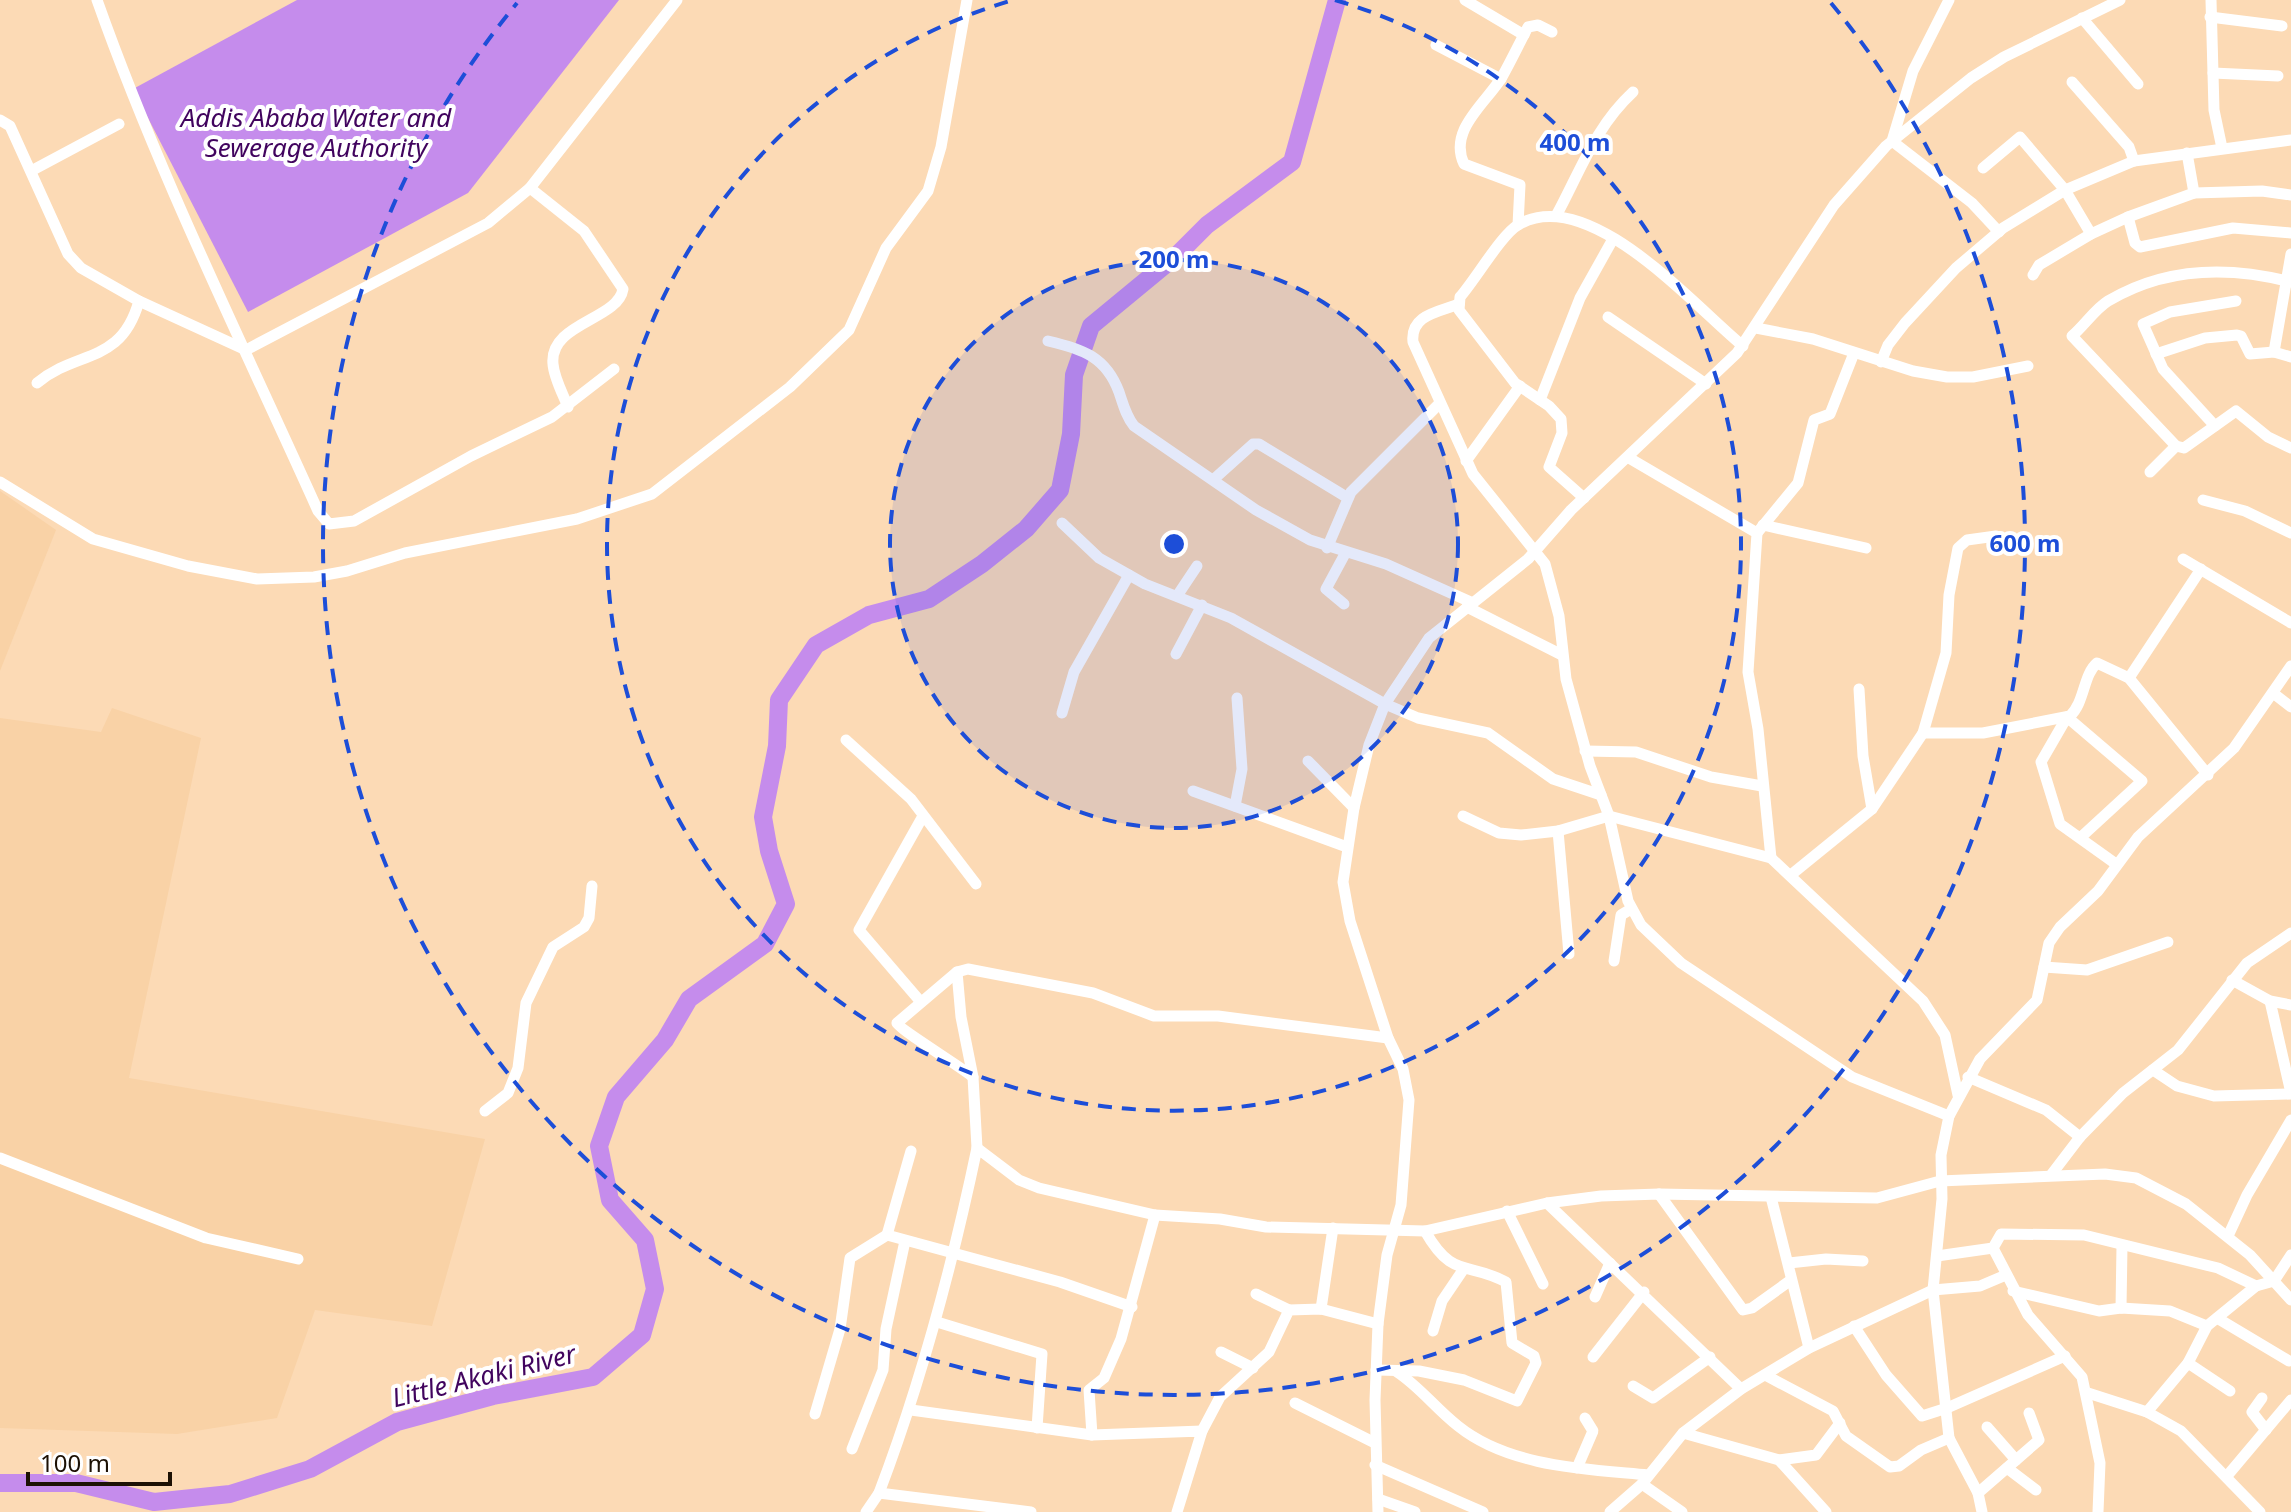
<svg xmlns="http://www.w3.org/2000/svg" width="2291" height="1512" font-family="'Noto Sans',sans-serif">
<rect width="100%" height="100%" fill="#fcdab5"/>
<g fill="#f9d2a6">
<polygon points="0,491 56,530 0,671"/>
<polygon points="112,708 201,738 129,1078 485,1139 432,1326 315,1310 277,1418 177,1434 0,1428 0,718 101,732"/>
</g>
<polygon fill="#c58cec" points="297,0 619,0 468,193 248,312 133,89"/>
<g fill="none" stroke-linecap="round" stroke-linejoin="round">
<polyline stroke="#c58cec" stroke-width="18" points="0,1483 76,1483 154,1502 230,1494 310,1469 397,1422 493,1396 593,1377 642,1335 655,1289 645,1240 610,1200 599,1146 616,1097 665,1040 689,999 765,944 786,904 769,851 763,817 777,746 779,700 816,645 869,615 929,599 982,564 1026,529 1060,490 1071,434 1074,375 1091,326 1177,255 1207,225 1292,162 1337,0"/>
<g stroke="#fff" stroke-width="11">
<path d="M 97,0 C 159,175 242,342 318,511 L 329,524 L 354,521 L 471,456 L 552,417 L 614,369"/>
<polyline points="1465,0 1524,35"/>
<polyline points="1949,0 1913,71 1892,141 1972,203 1999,232"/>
<polyline points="2211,0 2214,110 2222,148"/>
<polyline points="2210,17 2282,26"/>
<polyline points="2082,18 2138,84"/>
<polyline points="1436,45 1501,79"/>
<polyline points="2213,73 2278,76"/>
<polyline points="2072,82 2129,147 2134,161"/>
<path d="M 0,120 L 10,126 L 68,254 L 81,268 L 139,301 C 121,365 78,349 37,383"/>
<polyline points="2187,153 2194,193"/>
<polyline points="1983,168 2020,137 2065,190 2091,234 2128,217 2135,243 2140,247 2233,228 2291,233"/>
<polyline points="31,171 119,124"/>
<path d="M 530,188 L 584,231 L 623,289 C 618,320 549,323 553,364 C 554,378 563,394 568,407"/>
<path d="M 1556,216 C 1580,172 1595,127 1633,92"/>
<polyline points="2128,217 2194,193 2262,191 2291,195"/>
<path d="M 1518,225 L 1520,185 L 1464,164 C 1448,130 1486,103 1502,77 C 1511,61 1519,44 1528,27 L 1538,25 L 1552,32"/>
<polyline points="2291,254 2274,352 2291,357"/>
<polyline points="2033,275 2039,265 2091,234"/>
<path d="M 2291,282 C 2229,266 2165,267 2108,301 C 2095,309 2084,326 2072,336 L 2176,446 L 2184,448 L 2236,411 L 2268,437 L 2291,448"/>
<polyline points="139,301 246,350 488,223 530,188 677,0"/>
<path d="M 1459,304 C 1438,312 1410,315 1413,342 L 1473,474 L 1545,564 L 1559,616 L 1566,679 L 1590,766 L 1609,816 L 1628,901 L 1641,925 L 1681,963 L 1852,1077 L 1949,1116"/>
<polyline points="1608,317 1706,384"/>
<polyline points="1756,328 1813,339 1913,371 1947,377 1973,377 2028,366"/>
<path d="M 1048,341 C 1083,349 1106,357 1119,392 C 1123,404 1126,416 1134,426 L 1256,510 L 1310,540 L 1386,564 L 1473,603"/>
<polyline points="2156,354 2205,338 2237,335 2241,336 2250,354 2274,352"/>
<polyline points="1881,362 1888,345 1905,323 1956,268 2003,228 2065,190 2134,161 2291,140"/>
<polyline points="1540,400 1580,298 1613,239"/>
<polyline points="2215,426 2163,369 2143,324 2170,312 2236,301"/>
<polyline points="1629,458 1757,533 1748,672 1758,729 1771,858"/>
<polyline points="1466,461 1520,386"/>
<polyline points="2150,472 2176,446"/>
<polyline points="1214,479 1253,444 1259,444 1348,498"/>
<polyline points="0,482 93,539 188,566 257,579 314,577 347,571 405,553 577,519 652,494 790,387 849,330 886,248 928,191 941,147 967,0"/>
<path d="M 1584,498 L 1549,467 L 1562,433 L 1561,419 L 1549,406 L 1515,383 L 1459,310 L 1460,297 C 1475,280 1502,234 1518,225 C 1588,183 1694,306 1743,346"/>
<polyline points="2203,500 2245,511 2291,533"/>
<polyline points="1062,523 1099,558 1145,584 1231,618 1385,704 1418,718 1488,733 1553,779 1601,795"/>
<polyline points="1763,525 1866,548"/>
<polyline points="1757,533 1798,483 1814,420 1830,414 1854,353"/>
<polyline points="1327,548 1351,492 1439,404"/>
<polyline points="2183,559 2291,623"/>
<polyline points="1177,596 1197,566"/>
<polyline points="1344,604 1326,589 1346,552"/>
<polyline points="1467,607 1562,655"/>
<polyline points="1176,654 1202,605"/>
<polyline points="2129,678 2201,569"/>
<polyline points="1859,689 1863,756 1872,809"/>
<polyline points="2273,693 2291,707"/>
<polyline points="1062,713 1074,672 1129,575"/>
<path d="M 1923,733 L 1983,733 L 2070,716 C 2085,702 2083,675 2097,663 L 2129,678 L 2208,775"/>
<polyline points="846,740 911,799 976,884"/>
<polyline points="1585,751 1636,752 1711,777 1762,786"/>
<polyline points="1308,761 1354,808"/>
<polyline points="1193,791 1347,847"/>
<polyline points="1235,806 1242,769 1237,698"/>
<polyline points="1463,816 1499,833 1521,835 1558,831 1609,816 1771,858 1923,1001 1945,1035 1958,1095"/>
<polyline points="1558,831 1569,954"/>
<polyline points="2080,838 2142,781 2067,717 2041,762 2060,824 2116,864"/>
<polyline points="1792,874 1872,809 1923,733 1946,653 1949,595 1958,548 1967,540 1996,536"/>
<polyline points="1614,961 1621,915 1631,909"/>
<polyline points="2044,967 2087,970 2168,942"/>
<polyline points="957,972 961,1017 973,1077 977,1148"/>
<polyline points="2232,980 2270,1001 2291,1005"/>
<polyline points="920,1001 859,930 923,816"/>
<polyline points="2270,1001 2291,1093"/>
<polyline points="2153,1070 2177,1086 2214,1096 2291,1094"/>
<path d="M 973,1077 C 961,1067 899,1029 897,1023 L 957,972 L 968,969 L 1093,993 L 1154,1016 L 1218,1016 L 1388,1038"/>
<polyline points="1968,1077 2046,1110 2080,1137"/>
<polyline points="485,1111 508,1093 518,1068 526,1003 553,947 584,927 589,918 592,886"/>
<polyline points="911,1151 887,1235 1060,1282 1132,1307"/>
<polyline points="0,1158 206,1238 298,1259"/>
<polyline points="2051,1175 2080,1137 2123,1093 2178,1050 2247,963 2291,933"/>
<polyline points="1659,1194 1743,1310 1752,1308 1791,1280"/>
<polyline points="1771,1197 1809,1348"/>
<polyline points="1547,1203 1741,1389"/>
<polyline points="1507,1211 1543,1284"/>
<polyline points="2228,1236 2247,1195 2291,1120"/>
<polyline points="1993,1248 2028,1315 2082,1377 2100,1463 2098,1512"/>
<polyline points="1937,1256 1993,1248 2001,1234 2084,1235 2218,1268 2256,1286 2207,1326 2188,1363 2147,1412"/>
<polyline points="1789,1263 1826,1259 1863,1261"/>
<polyline points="2256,1286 2274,1281 2291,1255"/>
<polyline points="2013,1291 2099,1311 2121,1308 2170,1311 2207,1326"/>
<polyline points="1256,1294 1289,1310"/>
<polyline points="1595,1297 1610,1263"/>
<polyline points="2121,1308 2122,1246"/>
<polyline points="1321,1309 1333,1228"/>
<polyline points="2217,1318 2289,1361"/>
<polyline points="937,1322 1042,1354 1037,1428"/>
<polyline points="1854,1326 1886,1375 1922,1416 1947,1408 2065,1356"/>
<polyline points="1433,1331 1442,1301 1463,1270"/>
<polyline points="1221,1352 1253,1368"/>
<polyline points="1593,1357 1644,1292"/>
<polyline points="2188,1363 2230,1391"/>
<path d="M 1376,1370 L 1419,1371 L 1464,1380 L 1517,1401 L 1536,1363 L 1534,1356 L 1512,1343 L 1506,1282 C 1467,1261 1453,1280 1425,1231"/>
<path d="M 1397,1372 C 1420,1387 1436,1409 1458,1426 C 1509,1467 1586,1469 1648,1475"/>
<polyline points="1765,1375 1833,1411 1846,1436 1890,1467 1899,1466 1921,1450 1949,1438"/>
<polyline points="1633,1386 1653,1398 1710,1357"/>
<polyline points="2088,1393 2147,1412 2181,1431 2260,1512"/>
<polyline points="2262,1398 2252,1412 2266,1430"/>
<polyline points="1295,1403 1375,1443"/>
<polyline points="911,1410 1092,1435 1202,1431 1177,1512"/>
<polyline points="815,1414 840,1329 850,1258 887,1235"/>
<polyline points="1987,1427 2016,1460"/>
<polyline points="1202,1431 1220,1397 1269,1352 1289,1310 1321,1309 1378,1324"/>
<polyline points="1683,1433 1779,1460 1826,1512"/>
<polyline points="1092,1435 1089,1390 1104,1378 1121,1339 1155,1215"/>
<polyline points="852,1449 883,1370 886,1329 905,1241"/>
<polyline points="1779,1460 1816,1455 1840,1423"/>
<polyline points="1375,1465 1483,1512"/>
<polyline points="1577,1468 1593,1431 1585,1418"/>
<polyline points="2007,1468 2036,1490"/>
<polyline points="2227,1476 2291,1400"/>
<polyline points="1642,1484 1682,1512"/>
<polyline points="1978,1493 2039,1440 2029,1413"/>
<polyline points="1378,1499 1415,1512"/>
<polyline points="866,1512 879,1493"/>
<path d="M 1031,1512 L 879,1493 C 922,1380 952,1267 977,1148 L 1019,1180 L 1039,1188 L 1155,1215 L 1220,1219 L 1266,1227 L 1425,1231 L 1547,1203 L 1601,1196 L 1659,1194 L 1877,1198 L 1940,1181 L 2105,1174 L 2136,1178 L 2186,1204 L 2250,1255 L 2291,1300"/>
<polyline points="1378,1512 1375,1400 1378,1324 1387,1255 1401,1205 1409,1100 1403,1069 1388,1038 1350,921 1343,882 1354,808 1369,745 1385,704 1429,638 1528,559 1571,510 1737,353 1834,205 1886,146 1971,78 2004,57 2120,0"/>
<polyline points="1610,1512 1642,1484 1683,1433 1741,1389 1809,1348 1933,1290 1980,1286 2006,1275"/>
<polyline points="1982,1512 1978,1493 1949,1438 1933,1290 1942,1199 1941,1155 1949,1116 1980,1059 2037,1000 2049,943 2060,927 2098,891 2138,837 2234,748 2291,666"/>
</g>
</g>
<circle cx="1174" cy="544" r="284" fill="#1d4ed8" fill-opacity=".12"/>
<g fill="none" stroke="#1d4ed8" stroke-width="4" stroke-dasharray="14 10">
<circle cx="1174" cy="544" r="284"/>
<path d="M1335 0A567 567 0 1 1 1013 0"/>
<path d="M1831 3A851 851 0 1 1 517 3"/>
</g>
<g text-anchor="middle" stroke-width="8" stroke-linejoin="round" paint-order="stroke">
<g font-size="26" font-style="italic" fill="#41045e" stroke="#fff">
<text x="316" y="127">Addis Ababa Water and<tspan x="316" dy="30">Sewerage Authority</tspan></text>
<text transform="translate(484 1376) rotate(-14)" y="9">Little Akaki River</text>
</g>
</g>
<circle cx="1174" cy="544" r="12" fill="#1d4ed8" stroke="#fff" stroke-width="4"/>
<g font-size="24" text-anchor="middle" font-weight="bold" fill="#1d4ed8" stroke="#fff" stroke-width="8" stroke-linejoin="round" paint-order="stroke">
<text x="1575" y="151">400 m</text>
<text x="1174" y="268">200 m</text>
<text x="2025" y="552">600 m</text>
</g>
<path d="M28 1472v12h142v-12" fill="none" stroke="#1d1104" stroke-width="4"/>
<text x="40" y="1472" font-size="24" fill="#1d1104" stroke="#ffffff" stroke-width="6" paint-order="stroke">100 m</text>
</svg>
